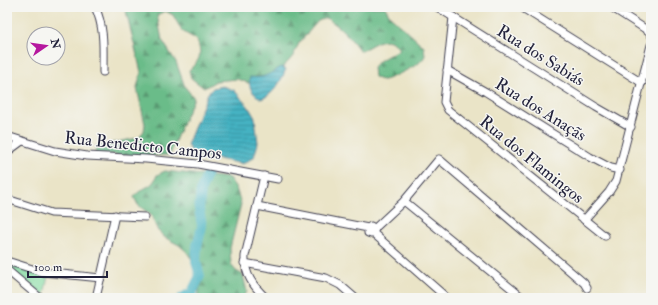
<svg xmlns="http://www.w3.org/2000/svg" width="658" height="305" font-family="'IM FELL Double Pica',serif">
<defs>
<pattern id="forest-firs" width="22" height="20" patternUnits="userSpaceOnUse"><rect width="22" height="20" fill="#6bbc89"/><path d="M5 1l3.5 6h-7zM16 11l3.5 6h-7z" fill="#589871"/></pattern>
<pattern id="park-tufts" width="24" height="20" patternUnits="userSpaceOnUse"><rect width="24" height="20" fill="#84dda3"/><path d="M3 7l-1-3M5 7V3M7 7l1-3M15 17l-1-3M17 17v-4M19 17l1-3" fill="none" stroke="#72bd8d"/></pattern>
<pattern id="water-rules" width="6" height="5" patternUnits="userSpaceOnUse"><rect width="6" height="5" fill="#45b2c2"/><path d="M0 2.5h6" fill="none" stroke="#39909f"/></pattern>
</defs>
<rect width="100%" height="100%" fill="#f6f6f2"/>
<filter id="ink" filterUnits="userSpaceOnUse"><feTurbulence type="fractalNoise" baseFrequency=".025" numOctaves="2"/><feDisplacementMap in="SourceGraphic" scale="8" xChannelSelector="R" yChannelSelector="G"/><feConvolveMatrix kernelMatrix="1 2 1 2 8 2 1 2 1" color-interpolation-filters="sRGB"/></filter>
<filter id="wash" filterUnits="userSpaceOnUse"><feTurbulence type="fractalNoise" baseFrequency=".012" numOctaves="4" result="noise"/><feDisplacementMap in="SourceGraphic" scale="16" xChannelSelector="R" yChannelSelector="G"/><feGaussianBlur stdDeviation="0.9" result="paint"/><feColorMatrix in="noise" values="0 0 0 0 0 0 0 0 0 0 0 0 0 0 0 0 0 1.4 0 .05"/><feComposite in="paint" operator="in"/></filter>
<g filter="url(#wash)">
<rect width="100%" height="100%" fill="#eae4c7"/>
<g fill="url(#forest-firs)" stroke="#466f62">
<path d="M 125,7 L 385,7 L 390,16 L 409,33 L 424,47 L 425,56 C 423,59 421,61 419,63 C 414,67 388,80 383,80 C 380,80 376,78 374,77 L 373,67 C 379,59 391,55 400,49 C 386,31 375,45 360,51 C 350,37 340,26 326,18 L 318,21 L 299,43 L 293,56 L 287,63 L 270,78 L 254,85 L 237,79 L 216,81 L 204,88 L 191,78 L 189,70 C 201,59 202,55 197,40 L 182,31 L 173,15 L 165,11 L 157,15 L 162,40 L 176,62 L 185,87 L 194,98 L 177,136 L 170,155 L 120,156 L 111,154 L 103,155 L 95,154 L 96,146 L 138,138 L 144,131 L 145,124 L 137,88 L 141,72 Z"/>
<path d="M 165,171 L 229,178 L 236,188 L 241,204 L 230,248 L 231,265 L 236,271 L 243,275 L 247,292 L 242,298 L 197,298 L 201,282 L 199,272 L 195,264 L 186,251 L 179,245 L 164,237 L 158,231 L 151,215 L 138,205 L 134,197 C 143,185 152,190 157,175 Z"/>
</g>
<polygon fill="url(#park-tufts)" stroke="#53806f" points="8,265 48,276 44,295 9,269"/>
<g fill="url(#water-rules)" stroke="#346a7e">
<path d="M 281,67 L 286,69 C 281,81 274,95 261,99 C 252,93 248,88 250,77 C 263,79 270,74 281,67 Z"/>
<polygon points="222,86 234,90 248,106 255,118 258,143 254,157 243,164 193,154 187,145 208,93 213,88"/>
</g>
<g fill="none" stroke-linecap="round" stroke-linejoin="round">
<polyline stroke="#45b2c2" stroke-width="10" points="182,298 192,292 200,276 196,262 197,246 202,226 199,209 201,190 207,174"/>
</g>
</g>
<g filter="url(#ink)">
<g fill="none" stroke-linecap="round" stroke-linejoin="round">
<defs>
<g id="minor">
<path d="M 95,7 C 105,28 103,49 103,72"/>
<polyline points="437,7 596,107 631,127"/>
<polyline points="521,7 642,83"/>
<polyline points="611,7 650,32 651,35"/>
<polyline points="453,17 444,102 448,110 605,236"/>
<polyline points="447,70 486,92 590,157 611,168 620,170"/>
<polyline points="7,136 55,151 87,156 146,159 198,164 278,179"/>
<polyline points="7,152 22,141"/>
<path d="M 264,176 L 245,256 C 244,274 253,286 266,298"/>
<polyline points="7,199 51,213 145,217"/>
<polyline points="404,201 523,298"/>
<polyline points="257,206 368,228 371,226 375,229 373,233 371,234 368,233 368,228"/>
<polyline points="584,220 609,192 616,181 651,45"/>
<polyline points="374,229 404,201 439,159 584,283 587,288"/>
<polyline points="373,233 447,298"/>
<polyline points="7,261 42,272 101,278"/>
<polyline points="244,263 326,278 340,285 355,298"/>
<polyline points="7,270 40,298"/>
<polyline points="96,298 115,215"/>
</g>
</defs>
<use href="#minor" stroke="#403f50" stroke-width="9"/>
<use href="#minor" stroke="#fff" stroke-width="7"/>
</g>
</g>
<g text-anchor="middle" stroke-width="3" stroke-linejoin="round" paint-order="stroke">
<g font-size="17" fill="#22223b" stroke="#f6f6f2">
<text transform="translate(541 55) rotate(32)" y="6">Rua dos Sabiás</text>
<text transform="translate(541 109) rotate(32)" y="6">Rua dos Anaçãs</text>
<text transform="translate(143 145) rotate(6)" y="6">Rua Benedicto Campos</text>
<text transform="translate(532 159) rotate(39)" y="6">Rua dos Flamingos</text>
</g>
</g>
<rect width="658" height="305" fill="none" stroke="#f6f6f2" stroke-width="24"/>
<g transform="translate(46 46) rotate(77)"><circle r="19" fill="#f6f6f2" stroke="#a1a1a9"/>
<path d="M0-3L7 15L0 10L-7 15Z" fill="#b5179e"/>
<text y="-6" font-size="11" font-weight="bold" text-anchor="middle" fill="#22223b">N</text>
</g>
<path d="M28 271v6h79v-6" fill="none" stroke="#22223b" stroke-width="2"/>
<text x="34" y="271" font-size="12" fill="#22223b" stroke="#f6f6f2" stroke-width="3" paint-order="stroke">100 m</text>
</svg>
